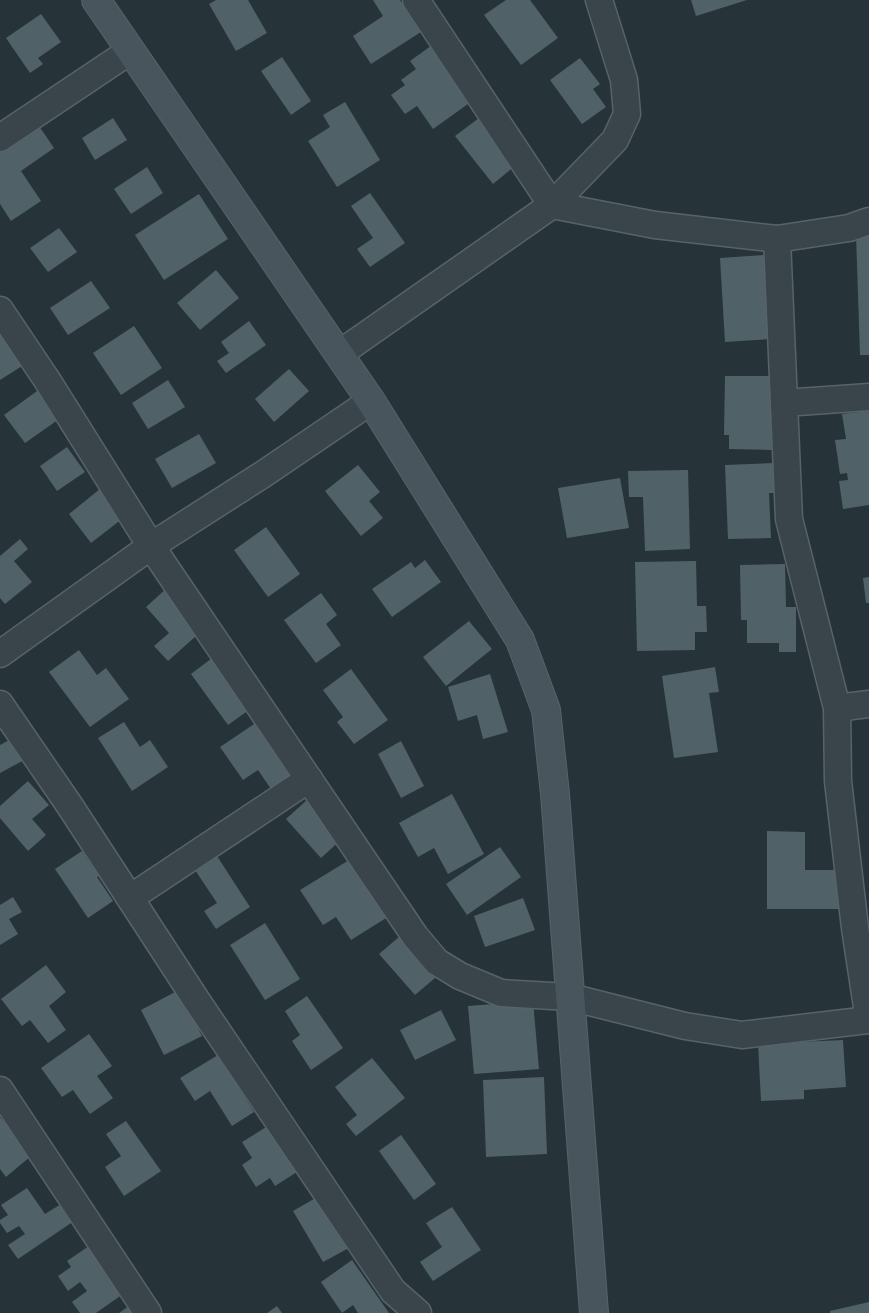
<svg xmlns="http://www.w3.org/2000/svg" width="869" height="1313" font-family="Raleway,sans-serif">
<rect width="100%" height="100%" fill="#26343a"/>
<g fill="#516168">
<polygon points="216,0 248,0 267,33 236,51 209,4"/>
<polygon points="373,0 400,0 421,32 371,64 353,36 383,16"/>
<polygon points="506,0 530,0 558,38 521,65 484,15"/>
<polygon points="691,0 747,0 696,16"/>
<polygon points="41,14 61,42 38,58 43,64 30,73 6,38"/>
<polygon points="435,43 475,99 433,129 417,106 405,114 391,95 405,85 401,80 416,69 410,61"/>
<polygon points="282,57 311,101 291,115 261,71"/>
<polygon points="580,58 600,84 593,89 606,107 582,124 550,80"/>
<polygon points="345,102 380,160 337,187 308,141 330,127 323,115"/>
<polygon points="113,118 127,140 95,160 82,138"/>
<polygon points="479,118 516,165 493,184 455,136"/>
<polygon points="39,126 54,148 21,171 41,201 11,221 0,204 0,152"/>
<polygon points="147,167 163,193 131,214 114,189"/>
<polygon points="370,193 405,243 370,267 357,249 373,238 351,206"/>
<polygon points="199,194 228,239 164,280 135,235"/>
<polygon points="59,228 77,252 48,272 30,248"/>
<polygon points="869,233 869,355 860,355 856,234"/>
<polygon points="765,255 770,339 725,342 720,258"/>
<polygon points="216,270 239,298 200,330 177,303"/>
<polygon points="91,281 110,308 68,335 50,308"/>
<polygon points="249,321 266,345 226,373 217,361 229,353 221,342"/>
<polygon points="134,326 162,368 121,395 93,353"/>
<polygon points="0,329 30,361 0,380"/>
<polygon points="289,369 309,391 274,422 255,399"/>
<polygon points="725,376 774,376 773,450 729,449 729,435 724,435"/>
<polygon points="168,380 185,407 148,429 132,403"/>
<polygon points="44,386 65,415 25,443 4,415"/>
<polygon points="869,411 869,505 843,509 839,481 848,480 847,473 840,474 835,440 846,439 842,414"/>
<polygon points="199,434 216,463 172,488 155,459"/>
<polygon points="67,447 85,472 57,491 40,466"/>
<polygon points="774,463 775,493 769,493 771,538 728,539 725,465"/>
<polygon points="358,465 380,492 369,501 383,518 361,536 325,491"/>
<polygon points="688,470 690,549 645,551 643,497 629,497 628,471"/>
<polygon points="620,478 629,528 567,538 558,488"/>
<polygon points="100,489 122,519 91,543 69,514"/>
<polygon points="266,527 300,574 268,597 234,550"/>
<polygon points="20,539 28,549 14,561 32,582 5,604 0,598 0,556"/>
<polygon points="425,560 441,582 392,617 372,589 411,562 415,568"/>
<polygon points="696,561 697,606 706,606 707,632 695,632 695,650 637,651 635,562"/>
<polygon points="785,564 786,607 796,607 796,652 779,652 779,643 747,643 747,620 741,620 740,565"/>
<polygon points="869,577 869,603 866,603 863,578"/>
<polygon points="168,587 205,628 168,661 154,646 169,633 146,607"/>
<polygon points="321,593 337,615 326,624 341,645 316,663 284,620"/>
<polygon points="469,621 492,649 446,686 423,657"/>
<polygon points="79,650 97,675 106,668 129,699 90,727 49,672"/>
<polygon points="216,655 253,707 228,725 191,674"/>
<polygon points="715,667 719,692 709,693 718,752 674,758 662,676"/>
<polygon points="351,669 388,720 354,744 337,722 343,717 323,690"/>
<polygon points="490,674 508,732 483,739 477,715 458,721 448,687"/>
<polygon points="263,718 301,773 273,792 258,770 243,780 220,747"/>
<polygon points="124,722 140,747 150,740 168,767 132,791 98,738"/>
<polygon points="15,737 26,759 0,773 0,745"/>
<polygon points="401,741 424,786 401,798 378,754"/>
<polygon points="28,781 49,805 32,819 46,835 28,851 0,818 0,806"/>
<polygon points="452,794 484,854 448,874 434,848 418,857 399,823"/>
<polygon points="308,799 343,838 321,858 286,819"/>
<polygon points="767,831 805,832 805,870 841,870 841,909 767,909"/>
<polygon points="500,847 521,877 467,915 446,884"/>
<polygon points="82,851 94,869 102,864 107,871 97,877 113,901 88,918 55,869"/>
<polygon points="217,856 250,907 216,929 204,911 217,903 195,870"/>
<polygon points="354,857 391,915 351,940 336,917 323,925 300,890"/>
<polygon points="13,897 22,912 9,919 18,934 0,945 0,905"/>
<polygon points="523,898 535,930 485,947 474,916"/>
<polygon points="265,923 300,979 265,1000 230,945"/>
<polygon points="406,931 442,972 415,995 379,954"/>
<polygon points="46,965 66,992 49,1006 66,1030 48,1043 30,1020 22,1026 1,999"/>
<polygon points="179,990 202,1036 164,1055 141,1010"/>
<polygon points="307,996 343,1048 311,1070 292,1041 300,1035 285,1011"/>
<polygon points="533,1001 539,1069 474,1074 468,1006"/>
<polygon points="441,1010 456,1040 415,1060 400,1030"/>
<polygon points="89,1034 112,1066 97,1076 113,1098 90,1114 73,1090 62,1097 41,1068"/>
<polygon points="843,1040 846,1087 804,1090 804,1099 761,1101 758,1044"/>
<polygon points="218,1055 254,1112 232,1126 210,1091 195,1101 180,1078"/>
<polygon points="372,1058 405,1098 356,1136 346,1124 357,1115 335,1087"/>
<polygon points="544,1077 547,1154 486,1157 483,1080"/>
<polygon points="0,1117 31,1156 6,1177 0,1169"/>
<polygon points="126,1121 161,1171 124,1196 105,1167 121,1156 106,1134"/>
<polygon points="268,1126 297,1172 275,1186 270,1178 256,1187 242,1165 252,1158 242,1142"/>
<polygon points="401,1135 436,1184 414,1200 379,1151"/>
<polygon points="27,1188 45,1214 61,1204 74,1221 18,1259 8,1245 25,1234 19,1226 7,1233 0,1223 0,1220 8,1215 1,1205"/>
<polygon points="319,1196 349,1248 323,1262 293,1211"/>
<polygon points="452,1207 481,1250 433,1281 420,1262 442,1247 426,1223"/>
<polygon points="89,1246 123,1294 96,1313 80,1313 72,1302 87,1291 80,1282 68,1291 58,1276 71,1267 67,1261"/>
<polygon points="352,1260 389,1313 358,1313 353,1305 342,1313 321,1282"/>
<polygon points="869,1302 869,1313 830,1313 830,1311"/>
<polygon points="129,1306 134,1313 119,1313"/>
<polygon points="277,1306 282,1313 267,1313"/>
</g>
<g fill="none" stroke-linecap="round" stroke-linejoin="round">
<defs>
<g id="street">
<polyline points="416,0 552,205 655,225 777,239 849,228 869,221"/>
<polyline points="0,138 130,51"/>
<polyline points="777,239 789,519 837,708 838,781 855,928 869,1020"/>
<polyline points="0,310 47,380 151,546 415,936 437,962 460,976 501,993 570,997 685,1026 742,1035 869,1020"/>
<polyline points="339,354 552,205 615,140 627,114 624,80 599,0"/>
<polyline points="784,403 869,397"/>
<polyline points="0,654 151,546 262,475 371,401"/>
<polyline points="0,704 70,806 197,1001 393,1291 418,1313"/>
<polyline points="837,708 869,704"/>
<polyline points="130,898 309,779"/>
<polyline points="0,1090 148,1313"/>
</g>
<polyline id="secondary" points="96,0 371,401 520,640 546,710 555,794 594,1313"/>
</defs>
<use href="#street" stroke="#576368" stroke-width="29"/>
<use href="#secondary" stroke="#576368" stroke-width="30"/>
<use href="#street" stroke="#39454a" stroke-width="26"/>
<use href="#secondary" stroke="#48555d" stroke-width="28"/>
</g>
</svg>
